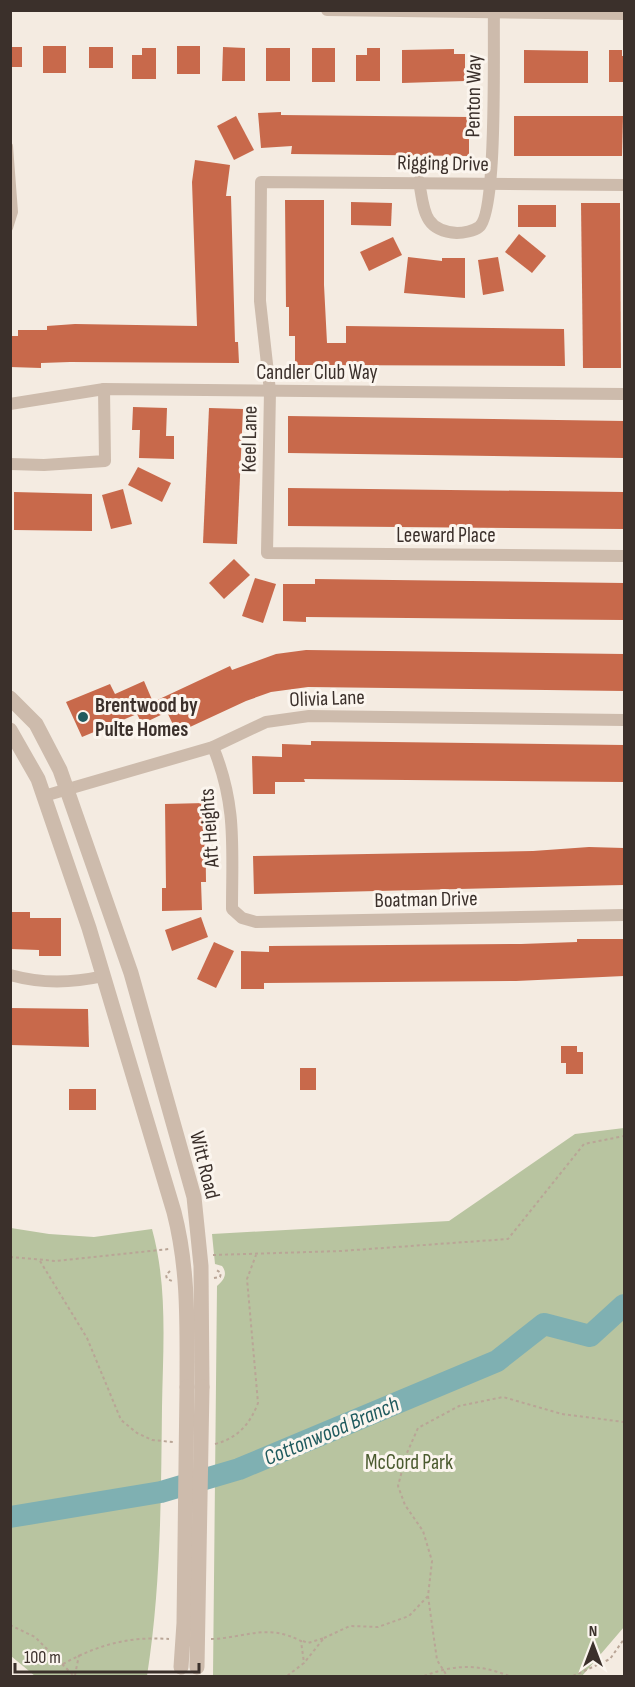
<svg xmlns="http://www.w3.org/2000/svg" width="635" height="1687" font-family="'Sofia Sans Condensed',sans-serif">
<rect width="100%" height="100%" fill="#f4ebe1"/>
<g fill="#b8c4a0">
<path d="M 624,1128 L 624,1627 L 582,1676 L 213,1676 L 217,1286 C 224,1280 228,1274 222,1266 L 215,1264 L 212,1234 L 449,1221 L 575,1134 Z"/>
<path d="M 11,1228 L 49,1234 L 94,1237 L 152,1229 C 168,1287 163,1348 162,1407 C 161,1497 161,1587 147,1676 L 35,1676 L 11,1656 Z"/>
</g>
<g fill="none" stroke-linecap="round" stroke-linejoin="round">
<polyline stroke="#7fb0b2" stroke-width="22" points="10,1517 161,1492 239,1469 497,1361 544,1324 590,1336 624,1305"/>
</g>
<g fill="#c8694b">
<rect x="43" y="46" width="23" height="27"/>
<rect x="177" y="46" width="23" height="28"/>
<rect x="10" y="47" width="12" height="20"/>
<rect x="89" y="47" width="24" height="21"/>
<polygon points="223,47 245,48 245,81 222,81"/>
<polygon points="142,48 156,48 156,79 132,79 132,55 142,55"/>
<rect x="266" y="48" width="24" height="33"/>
<rect x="312" y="48" width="23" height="34"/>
<polygon points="367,48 380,48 380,81 356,81 356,55 367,55"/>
<polygon points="454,49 454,54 465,54 465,81 402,83 402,50"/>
<polygon points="524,50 588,51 588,83 524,83"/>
<polygon points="609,50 622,50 622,56 624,56 624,82 609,82"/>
<polygon points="281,112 281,115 469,117 469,156 291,154 292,146 261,148 258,113"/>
<polygon points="236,116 254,150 234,160 217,126"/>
<polygon points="514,116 623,116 622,156 514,156"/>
<polygon points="195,160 230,165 226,196 231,196 235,342 238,342 239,363 70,362 41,363 41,368 10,367 10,336 18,336 18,330 47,330 47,326 75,324 197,326 192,182"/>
<polygon points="285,200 324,200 324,285 327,343 346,343 346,326 564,329 565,366 295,365 295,336 289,336 289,307 286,307"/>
<polygon points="351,202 392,203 391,226 351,225"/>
<polygon points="581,203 620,203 621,368 583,368"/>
<rect x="518" y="205" width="38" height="22"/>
<polygon points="519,234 546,256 532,273 505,252"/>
<polygon points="393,237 402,255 369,271 360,252"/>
<polygon points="408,257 442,261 442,258 465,258 465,298 404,293"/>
<polygon points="498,257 504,291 483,295 478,260"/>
<polygon points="133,407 167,408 166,436 174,436 174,459 139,458 140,430 132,430"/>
<polygon points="209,408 243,409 237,544 203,543"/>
<polygon points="288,416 624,421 624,458 288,453"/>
<polygon points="138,467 171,483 162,502 128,485"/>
<polygon points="288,488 624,492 624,529 288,526"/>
<polygon points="123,489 132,524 111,529 102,495"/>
<polygon points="14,492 92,494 92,531 14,530"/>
<polygon points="234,559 250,575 224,599 209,583"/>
<polygon points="255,578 276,584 263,623 242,616"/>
<polygon points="315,579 624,583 624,620 306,617 306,622 283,621 283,584 315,584"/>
<polygon points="306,650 624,654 624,691 308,687 271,692 246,701 177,733 167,712 142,724 137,714 82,737 66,702 110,684 115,694 144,681 153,702 230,666 232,670 276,654"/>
<polygon points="311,741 624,745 624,782 304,779 305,782 275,782 275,794 253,794 252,756 282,757 282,744 311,745"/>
<polygon points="205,803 206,882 201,882 202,910 162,911 162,888 166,888 165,804"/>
<polygon points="589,847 624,848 624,885 254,894 253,856 533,851"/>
<polygon points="10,912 30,912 30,918 61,918 61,956 39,956 39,950 10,949"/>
<polygon points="201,917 208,937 172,951 165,930"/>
<polygon points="577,939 624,939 624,976 516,981 264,983 264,989 241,989 241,951 269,952 269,946 521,944 577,942"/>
<polygon points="214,942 234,951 216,988 197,979"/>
<polygon points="10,1008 88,1009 89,1047 10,1045"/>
<polygon points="561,1046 577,1046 577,1052 583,1052 583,1074 566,1074 566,1063 561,1063"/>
<rect x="300" y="1068" width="16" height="22"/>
<rect x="69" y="1089" width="27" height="21"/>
</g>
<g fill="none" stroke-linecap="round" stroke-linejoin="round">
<g stroke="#b9a596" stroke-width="2" stroke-dasharray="3 3" stroke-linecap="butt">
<polyline points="213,1255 341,1251 508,1239 584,1144 624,1136"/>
<polyline points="10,1257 56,1261 169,1249"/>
<polyline points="40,1261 87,1338 121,1420 137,1433 152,1440 173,1442"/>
<polyline points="170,1271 166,1275 167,1279 172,1281"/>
<polyline points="214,1278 220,1277 221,1273 215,1269"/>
<path d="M 215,1444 C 238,1438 250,1424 258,1403 L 247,1279 L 256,1255"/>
<polyline points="428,1596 437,1660 447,1676"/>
<polyline points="10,1625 35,1637 74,1676"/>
<polyline points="324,1638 350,1626 378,1627 409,1616 428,1596 432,1561 423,1531 405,1505 398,1486 406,1455 418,1428 459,1406 503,1397 562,1414 624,1422"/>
<path d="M 211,1639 C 246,1638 266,1623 301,1641 L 304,1663 L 287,1676"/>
<polyline points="303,1641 308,1643 324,1638 304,1663"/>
<path d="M 63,1664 C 97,1645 130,1636 169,1639"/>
<polyline points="75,1675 79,1655"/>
<path d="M 424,1676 C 455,1664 479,1664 509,1676"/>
<polyline points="573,1676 610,1659 624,1639"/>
</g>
<polyline stroke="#cdbbac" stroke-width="6" points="10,146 15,212 10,228"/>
<g stroke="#cdbbac" stroke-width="12">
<polyline points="327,10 624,14"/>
<path d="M 419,181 C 424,209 423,231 457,233 C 463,233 474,231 479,227 C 498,213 493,43 494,10"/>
<polyline points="624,185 261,182 260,301 270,391 267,553 624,556"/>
<polyline points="10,404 104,389 624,394"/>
<polyline points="10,464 44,465 105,461 104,389"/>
<path d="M 213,747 C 237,805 232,848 232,909 L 242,918 L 256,922 L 624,915"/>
<polyline points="44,796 213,747 266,722 309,716 624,720"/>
<path d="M 10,975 C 43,984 71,983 104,976"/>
</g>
<g stroke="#cdbbac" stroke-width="15">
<polyline points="10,698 36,724 60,770 131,973 194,1197 201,1266 202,1387"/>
<path d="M 10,730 L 38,779 L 89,928 L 174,1212 C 189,1270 187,1327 187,1387"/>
</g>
<g stroke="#cdbbac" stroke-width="15">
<polyline points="181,1667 184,1623 187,1387"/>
<polyline points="197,1667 202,1387"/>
</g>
</g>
<circle fill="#1f5a5e" stroke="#fbf5ee" stroke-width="2" cx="83" cy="717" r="6"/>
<g text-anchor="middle" stroke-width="6" stroke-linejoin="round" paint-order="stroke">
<g font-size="21" fill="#3b302b" stroke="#fbf5ee">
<text transform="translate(473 96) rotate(-89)" y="7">Penton Way</text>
<text transform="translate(443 163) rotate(1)" y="7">Rigging Drive</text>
<text x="317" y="379">Candler Club Way</text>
<text transform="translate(249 439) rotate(-89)" y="7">Keel Lane</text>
<text x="446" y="542">Leeward Place</text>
<text transform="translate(327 698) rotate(-2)" y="7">Olivia Lane</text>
<text transform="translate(209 828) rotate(-94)" y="7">Aft Heights</text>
<text transform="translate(426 899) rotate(-1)" y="7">Boatman Drive</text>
<text transform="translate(205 1165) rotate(76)" y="7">Witt Road</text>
</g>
<g font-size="21" font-weight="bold" fill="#3b302b" stroke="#fbf5ee" text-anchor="start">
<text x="95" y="712">Brentwood by<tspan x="95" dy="24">Pulte Homes</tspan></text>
</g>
<g font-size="21" fill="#4a5a2e" stroke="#fbf5ee">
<text x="409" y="1469">McCord Park</text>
</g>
<g font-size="22" font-style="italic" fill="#1f5a5e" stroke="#fbf5ee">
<text transform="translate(331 1430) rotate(-23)" y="8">Cottonwood Branch</text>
</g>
</g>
<rect width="635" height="1687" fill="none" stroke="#3b302b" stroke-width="24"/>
<g transform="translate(593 1645)" stroke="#fbf5ee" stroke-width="4.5" paint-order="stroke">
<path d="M0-4.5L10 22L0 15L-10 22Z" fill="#3b302b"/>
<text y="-9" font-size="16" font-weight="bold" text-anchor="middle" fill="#3b302b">N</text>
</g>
<path d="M15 1663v9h184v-9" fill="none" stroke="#3b302b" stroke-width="3"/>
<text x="24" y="1663" font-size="18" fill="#3b302b" stroke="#fbf5ee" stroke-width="4.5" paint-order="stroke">100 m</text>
</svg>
